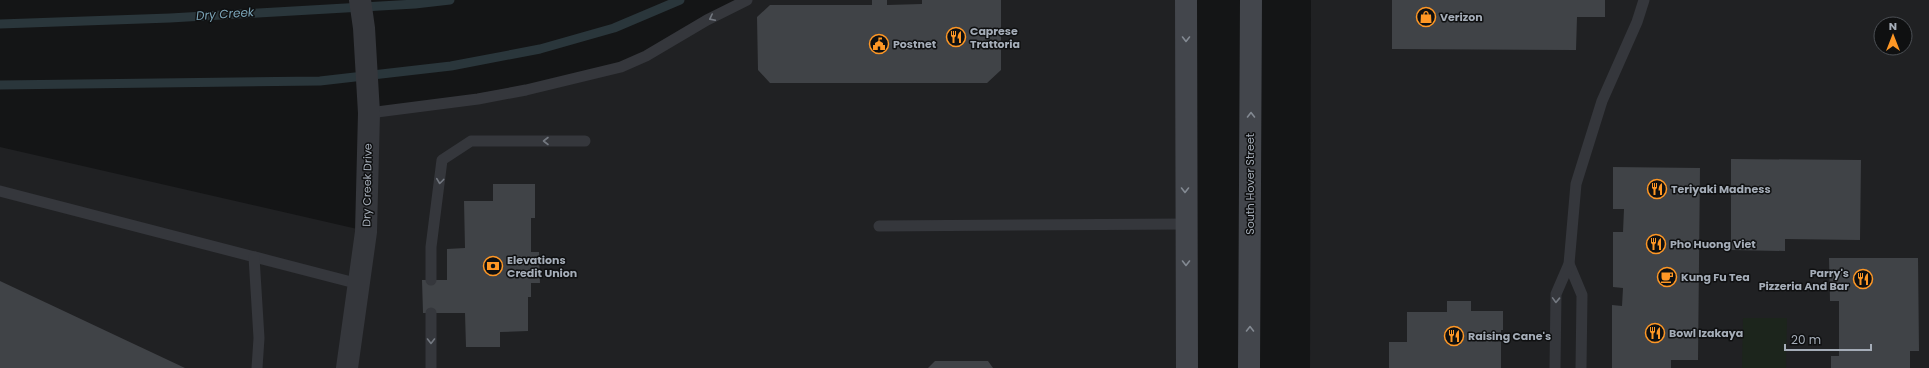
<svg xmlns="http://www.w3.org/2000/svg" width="1929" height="368" font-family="Poppins,sans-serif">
<rect width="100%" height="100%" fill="#141516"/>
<g fill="#202123" fill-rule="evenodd">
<polygon points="747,0 1187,0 1186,368 0,368 0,147 366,231 369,113 606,71"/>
<path d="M 1311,0 L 1929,0 L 1929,368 L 1310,368 ZM 1881,24 L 1905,24 L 1905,48 L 1881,48 Z"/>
</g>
<polygon fill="#1c251c" points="1743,318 1787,318 1786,368 1742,368"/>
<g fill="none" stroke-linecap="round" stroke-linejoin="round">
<g stroke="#2a363b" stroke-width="9">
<polyline points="0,24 170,18 415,4 450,0"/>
<polyline points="0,85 320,81 451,66 540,49 614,28 680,0"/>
</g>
</g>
<g fill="#404347">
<polygon points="872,0 887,0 887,5 922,4 922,0 1001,0 1001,70 987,83 770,83 758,70 757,17 770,5 872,5"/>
<polygon points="1392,0 1605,0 1605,17 1577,17 1576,50 1392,49"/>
<polygon points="1731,159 1861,160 1860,240 1785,239 1785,251 1731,250"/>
<polygon points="1613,167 1700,168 1698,360 1671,360 1671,368 1612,368 1612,305 1622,306 1623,288 1613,287 1613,232 1623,232 1624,209 1613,209"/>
<polygon points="493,184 535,184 535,218 531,218 531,252 539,252 540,283 531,283 531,297 528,297 528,331 500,332 500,347 466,347 465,313 423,313 422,280 447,280 447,249 465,248 464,201 493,201"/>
<polygon points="1829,258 1918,258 1919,351 1910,351 1910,368 1831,368 1831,356 1839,356 1839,301 1830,301"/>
<polygon points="0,281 185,368 0,368"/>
<polygon points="1447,301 1471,301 1471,311 1503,311 1503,330 1501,330 1501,368 1389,368 1389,342 1407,342 1407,312 1447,312"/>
<polygon points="935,361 988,361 993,368 928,368"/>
</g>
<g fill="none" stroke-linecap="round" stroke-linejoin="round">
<g stroke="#35373c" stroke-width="11">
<polyline points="369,113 478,99 526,90 621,67 646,56 707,20 747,0"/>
<polyline points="0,191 359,284"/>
<polyline points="879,226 1186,224"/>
<polyline points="254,257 259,338 257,368"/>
<polyline points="1569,264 1582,295 1581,368"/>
<polyline points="431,280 431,247 442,160 471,141 585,141"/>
<polyline points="431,313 431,368"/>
<polyline points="1555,368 1556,294 1569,264 1576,184 1602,101 1637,22 1644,0"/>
</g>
<polyline stroke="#35373c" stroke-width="22" points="347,368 366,232 369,113 364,28 360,0"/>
<g stroke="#43464c" stroke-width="22">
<polyline points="1186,0 1187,368"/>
<polyline points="1249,368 1251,0"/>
</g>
</g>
<defs><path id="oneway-chevron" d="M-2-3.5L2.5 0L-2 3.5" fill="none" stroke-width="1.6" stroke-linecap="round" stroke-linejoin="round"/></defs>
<g stroke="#737880">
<use href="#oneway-chevron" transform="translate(712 18) rotate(153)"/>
<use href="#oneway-chevron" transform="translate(546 141) rotate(180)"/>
<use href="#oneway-chevron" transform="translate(440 181) rotate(97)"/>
<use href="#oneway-chevron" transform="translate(1556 300) rotate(92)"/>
<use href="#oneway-chevron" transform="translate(431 341) rotate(90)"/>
</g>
<g stroke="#838992">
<use href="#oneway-chevron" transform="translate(1186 39) rotate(90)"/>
<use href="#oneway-chevron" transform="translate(1251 115) rotate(-90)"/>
<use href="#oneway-chevron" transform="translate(1185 190) rotate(90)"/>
<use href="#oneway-chevron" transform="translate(1186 263) rotate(90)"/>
<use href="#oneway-chevron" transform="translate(1250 329) rotate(-90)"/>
</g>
<defs>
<symbol id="shop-ring" viewBox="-11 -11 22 22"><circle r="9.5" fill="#0f1011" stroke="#fe9725" stroke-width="1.5"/><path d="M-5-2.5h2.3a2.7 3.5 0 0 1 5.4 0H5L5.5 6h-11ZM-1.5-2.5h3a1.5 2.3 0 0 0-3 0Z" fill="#fe9725"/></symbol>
<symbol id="restaurant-ring" viewBox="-11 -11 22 22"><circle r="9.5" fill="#0f1011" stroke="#fe9725" stroke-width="1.5"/><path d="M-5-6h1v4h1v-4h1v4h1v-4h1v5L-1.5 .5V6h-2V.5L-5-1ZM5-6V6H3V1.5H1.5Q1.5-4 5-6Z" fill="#fe9725"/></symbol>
<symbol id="civic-ring" viewBox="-11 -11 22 22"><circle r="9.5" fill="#0f1011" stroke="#fe9725" stroke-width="1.5"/><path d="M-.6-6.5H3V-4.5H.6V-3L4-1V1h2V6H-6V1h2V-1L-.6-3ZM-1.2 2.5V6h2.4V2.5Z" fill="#fe9725"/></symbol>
<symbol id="bank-ring" viewBox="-11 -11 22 22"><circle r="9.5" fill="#0f1011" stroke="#fe9725" stroke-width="1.5"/><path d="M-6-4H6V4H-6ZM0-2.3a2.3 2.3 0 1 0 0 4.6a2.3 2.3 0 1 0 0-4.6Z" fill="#fe9725"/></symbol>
<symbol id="cafe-ring" viewBox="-11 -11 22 22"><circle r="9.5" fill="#0f1011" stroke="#fe9725" stroke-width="1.5"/><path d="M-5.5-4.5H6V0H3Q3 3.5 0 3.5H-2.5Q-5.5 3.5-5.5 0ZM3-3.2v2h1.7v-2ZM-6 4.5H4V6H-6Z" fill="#fe9725"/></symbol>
</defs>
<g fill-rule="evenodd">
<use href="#shop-ring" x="1415" y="6" width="22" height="22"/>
<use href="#restaurant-ring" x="945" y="26" width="22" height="22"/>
<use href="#civic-ring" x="868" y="33" width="22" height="22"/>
<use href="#restaurant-ring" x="1646" y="178" width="22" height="22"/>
<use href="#restaurant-ring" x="1645" y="233" width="22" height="22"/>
<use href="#bank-ring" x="482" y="255" width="22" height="22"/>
<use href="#cafe-ring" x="1656" y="266" width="22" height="22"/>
<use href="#restaurant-ring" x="1852" y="268" width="22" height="22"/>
<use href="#restaurant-ring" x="1644" y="322" width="22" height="22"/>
<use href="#restaurant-ring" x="1443" y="325" width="22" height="22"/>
</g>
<g text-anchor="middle" stroke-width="3" stroke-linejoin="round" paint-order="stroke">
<g font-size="11" font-weight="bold" fill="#a5adb8" stroke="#0f1011" text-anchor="start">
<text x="1440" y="21">Verizon</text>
<text x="970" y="35">Caprese<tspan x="970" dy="13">Trattoria</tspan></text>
<text x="893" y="48">Postnet</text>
<text x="1671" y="193">Teriyaki Madness</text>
<text x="1670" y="248">Pho Huong Viet</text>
<text x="507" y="264">Elevations<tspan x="507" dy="13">Credit Union</tspan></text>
<text x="1849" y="277" text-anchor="end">Parry's<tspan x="1849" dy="13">Pizzeria And Bar</tspan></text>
<text x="1681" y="281">Kung Fu Tea</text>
<text x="1669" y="337">Bowl Izakaya</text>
<text x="1468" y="340">Raising Cane's</text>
</g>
<g font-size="11" fill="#a5adb8" stroke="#0f1011">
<text transform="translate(1250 184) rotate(-90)" y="4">South Hover Street</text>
<text transform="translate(367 185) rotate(-89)" y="4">Dry Creek Drive</text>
</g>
<g font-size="12" font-style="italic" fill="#7aa2b5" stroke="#0f1011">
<text transform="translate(225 14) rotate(-4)" y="4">Dry Creek</text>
</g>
</g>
<g transform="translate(1893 36)"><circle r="19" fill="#0f1011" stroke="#4b4f54"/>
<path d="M0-3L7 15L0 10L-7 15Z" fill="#fe9725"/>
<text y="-6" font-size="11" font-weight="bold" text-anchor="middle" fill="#a5adb8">N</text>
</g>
<path d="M1785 344v6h86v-6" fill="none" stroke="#a5adb8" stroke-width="2"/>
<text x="1791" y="344" font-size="12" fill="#a5adb8" stroke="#0f1011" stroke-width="3" paint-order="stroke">20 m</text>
</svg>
